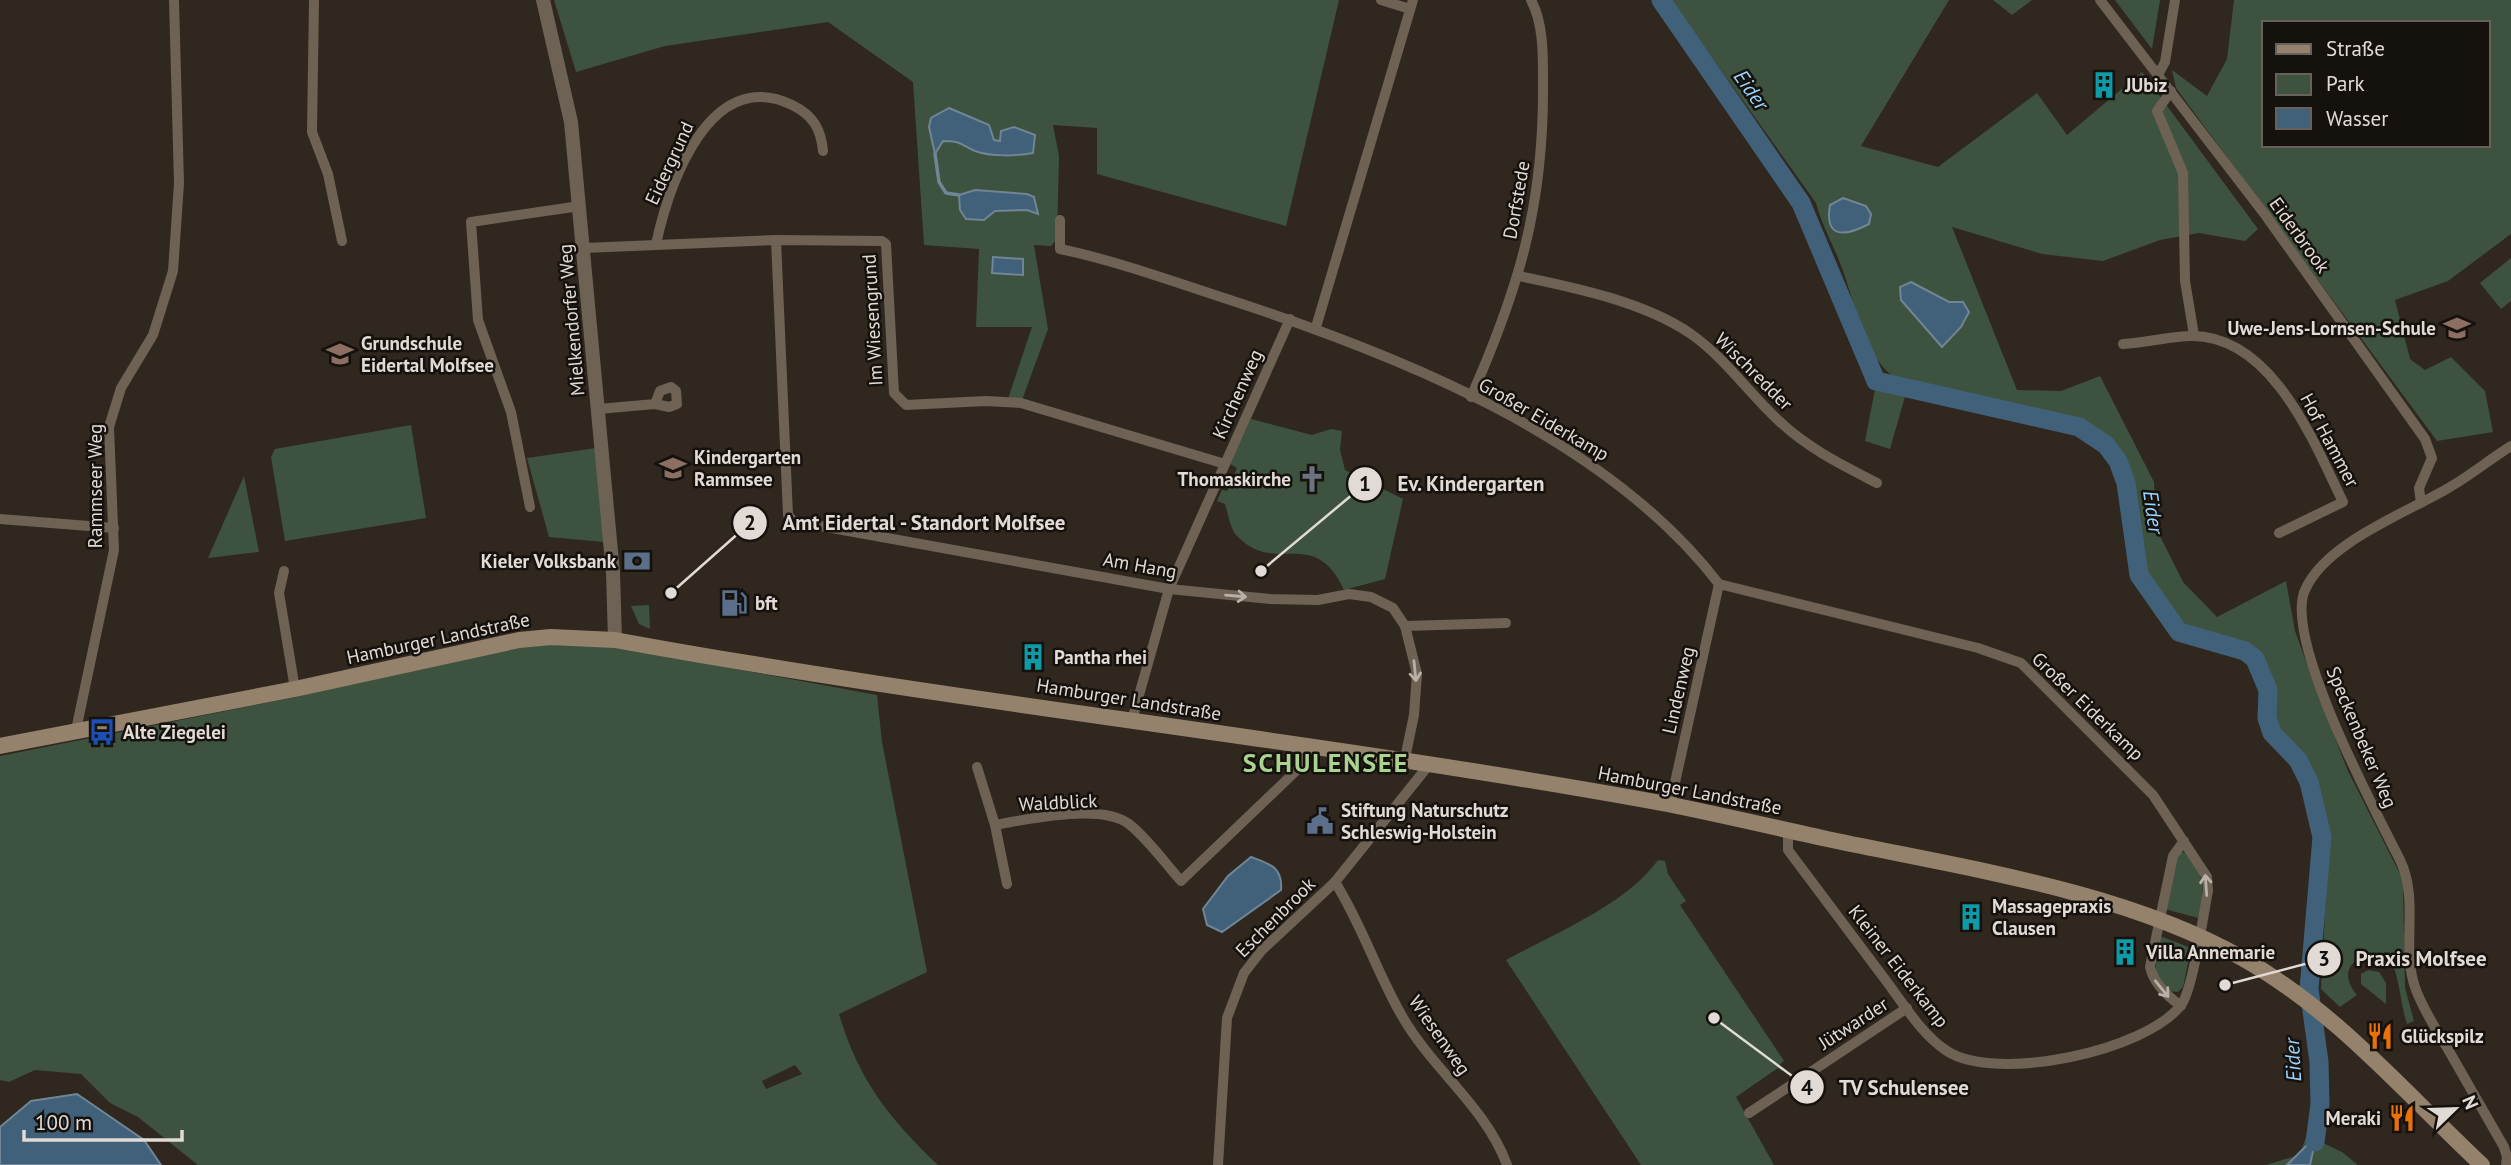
<svg xmlns="http://www.w3.org/2000/svg" width="2511" height="1165" font-family="'PT Sans',sans-serif">
<rect width="100%" height="100%" fill="#30271f"/>
<g fill="#3d533f" fill-rule="evenodd">
<path d="M 554,0 L 1339,0 L 1286,226 L 1097,174 L 1097,128 L 1053,125 L 1059,156 L 1057,239 L 1051,246 L 1034,245 L 1048,329 L 1021,403 L 1007,402 L 1032,327 L 976,327 L 979,249 L 924,245 L 913,82 L 828,22 L 665,46 L 576,72 ZM 931,118 L 989,125 L 993,140 L 1000,142 L 976,151 L 962,141 L 942,141 L 935,153 L 929,127 Z"/>
<path d="M 1671,0 L 1949,0 L 1861,146 L 1938,167 L 2037,93 L 2067,135 L 2142,72 L 2258,229 L 2245,241 L 2199,233 L 2160,240 L 2103,261 L 2042,254 L 1952,227 L 2017,390 L 2061,391 L 2100,376 L 2154,482 L 2156,528 L 2183,582 L 2217,617 L 2286,581 L 2295,631 L 2311,675 L 2347,769 L 2403,880 L 2405,988 L 2414,1021 L 2407,1024 C 2402,1010 2398,973 2393,967 C 2375,943 2329,962 2357,995 L 2340,1007 L 2321,989 L 2329,838 L 2307,761 L 2278,731 C 2273,710 2278,688 2269,668 C 2253,634 2221,643 2192,631 C 2179,625 2157,590 2149,577 C 2143,565 2142,550 2140,536 C 2132,472 2128,437 2060,415 L 1896,379 C 1862,354 1856,306 1842,268 C 1834,246 1822,226 1816,203 Z"/>
<polygon points="1993,0 2032,0 2012,15"/>
<polygon points="2115,0 2160,0 2152,49"/>
<path d="M 2234,0 L 2511,0 L 2511,234 L 2448,281 L 2395,300 L 2410,359 L 2425,370 L 2451,357 L 2485,391 L 2493,432 L 2437,441 L 2176,88 L 2172,70 L 2207,96 L 2227,59 ZM 2264,23 L 2488,23 L 2488,145 L 2264,145 Z"/>
<polygon points="2511,258 2511,301 2501,309 2480,283"/>
<polygon points="1876,384 1906,393 1890,449 1865,441"/>
<path d="M 1251,419 L 1312,435 L 1331,429 L 1342,431 L 1340,450 L 1345,470 L 1403,499 L 1385,579 L 1344,590 C 1313,524 1276,578 1236,535 C 1230,528 1228,513 1225,504 L 1217,501 L 1222,490 L 1227,491 L 1237,468 L 1230,464 Z"/>
<polygon points="411,425 426,518 285,541 271,457 275,449"/>
<polygon points="596,448 604,542 549,537 527,458"/>
<polygon points="244,476 259,552 208,558"/>
<polygon points="649,605 650,629 639,624 631,606"/>
<path d="M 579,640 L 877,695 L 882,742 L 927,972 L 839,1014 C 859,1081 889,1118 938,1165 L 198,1165 L 138,1117 L 110,1103 L 81,1074 L 35,1070 L 9,1082 L 0,1080 L 0,756 L 296,697 L 519,642 ZM 795,1065 L 802,1074 L 766,1089 L 762,1081 Z"/>
<path d="M 2182,852 L 2187,853 C 2206,880 2205,886 2198,918 L 2165,909 L 2178,854 Z"/>
<path d="M 1658,860 L 1665,861 L 1668,874 L 1686,901 L 1680,905 L 1784,1061 L 1779,1065 L 1783,1072 L 1778,1068 L 1736,1097 L 1774,1165 L 1641,1165 L 1506,960 C 1553,934 1626,905 1658,860 Z"/>
<polygon points="2160,936 2191,948 2183,987 2178,992 2168,991 2155,974"/>
<polygon points="2368,970 2379,972 2386,983 2386,1004 2361,984 2361,974"/>
<polygon points="2307,1135 2342,1152 2358,1165 2266,1165 2299,1155"/>
</g>
<g fill="#406179" stroke="#708595" stroke-width="2">
<path d="M 949,108 L 989,125 L 994,140 L 1000,141 L 1001,131 L 1014,127 L 1035,135 L 1033,153 C 1018,156 990,157 975,151 C 960,144 961,141 943,141 L 935,154 L 929,127 L 931,118 Z"/>
<polygon points="975,190 1027,194 1034,197 1038,214 1027,210 995,211 984,220 966,219 960,210 959,195"/>
<path d="M 1843,198 L 1866,206 L 1871,214 L 1869,224 C 1846,236 1824,240 1830,205 Z"/>
<polygon points="993,257 1023,259 1023,275 992,273"/>
<polygon points="1911,282 1949,302 1963,302 1969,312 1961,327 1942,347 1901,300 1900,287"/>
<path d="M 1251,857 C 1270,864 1283,867 1281,890 L 1222,932 L 1207,925 L 1203,909 L 1228,876 Z"/>
<polygon points="77,1094 144,1140 161,1165 0,1165 0,1127 31,1101"/>
<polygon points="2311,1141 2315,1142 2310,1165 2287,1165"/>
</g>
<g fill="none" stroke-linecap="round" stroke-linejoin="round">
<polyline stroke="#708595" stroke-width="3.5" points="935,154 939,182 946,193 959,195"/>
<polyline stroke="#406179" stroke-width="19" points="1661,0 1801,203 1876,381 2079,427 2106,445 2118,461 2126,483 2139,575 2179,632 2245,651 2255,659 2268,690 2267,718 2272,733 2298,760 2309,782 2322,837 2309,989 2319,1062 2320,1104 2315,1142"/>
<g stroke="#6e6255" stroke-width="10">
<polyline points="314,0 312,132 328,174 342,241"/>
<polyline points="1381,0 1410,9"/>
<polyline points="2100,0 2266,216 2425,439 2432,458 2419,488 2421,503"/>
<polyline points="2158,75 2165,62 2175,0"/>
<polyline points="2171,91 2157,111 2183,173 2185,281 2194,335"/>
<path d="M 1060,220 L 1060,249 C 1117,261 1172,281 1227,299 C 1399,355 1606,437 1719,584 L 1978,648 L 2021,663 L 2153,795 L 2207,877 L 2208,891 C 2203,915 2193,990 2181,1005 C 2146,1051 1996,1083 1947,1051 C 1921,1034 1903,1003 1884,978 C 1852,935 1820,893 1788,850 L 1788,831"/>
<polyline points="776,240 788,515 793,521 1169,589 1270,599 1318,600 1349,594 1371,597 1393,608 1405,626 1417,674 1414,715 1404,763"/>
<path d="M 656,244 C 669,185 709,65 792,105 C 813,115 821,129 823,151"/>
<polyline points="584,248 776,240 882,241 886,244 894,393 906,405 986,401 1021,403 1225,464"/>
<path d="M 1519,276 C 1573,287 1645,302 1691,334 C 1725,358 1748,392 1778,420 C 1807,448 1842,465 1877,483"/>
<polyline points="1316,327 1413,0"/>
<path d="M 2123,344 C 2146,343 2170,336 2192,336 C 2273,336 2314,443 2343,502 L 2279,533"/>
<path d="M 1471,397 C 1519,288 1544,205 1543,84 C 1543,57 1544,24 1531,0"/>
<polyline points="598,409 655,404 669,407 677,404 676,391 671,387 660,391 655,404"/>
<polyline points="530,507 511,412 478,320 471,222 580,206"/>
<polyline points="0,519 114,528"/>
<polyline points="284,571 279,593 295,689"/>
<polyline points="1405,626 1506,623"/>
<polyline points="1132,720 1169,589 1290,319"/>
<polyline points="76,730 114,550 109,427 121,388 153,335 173,271 179,183 174,0"/>
<polyline points="977,767 995,825 1007,884"/>
<polyline points="1670,805 1719,584"/>
<path d="M 995,825 C 1028,819 1101,803 1129,824 C 1148,839 1165,863 1181,881 L 1297,770 L 1308,748"/>
<path d="M 1335,882 C 1362,925 1377,973 1402,1016 C 1432,1069 1486,1107 1507,1165"/>
<path d="M 2181,1006 C 2167,996 2154,984 2150,967 L 2173,856 L 2184,841"/>
<polyline points="1749,1113 1907,1008"/>
<polyline points="1218,1165 1227,1018 1244,973 1262,950 1335,882 1428,766"/>
<path d="M 2506,1165 L 2507,1157 L 2504,1147 C 2486,1115 2467,1083 2449,1051 C 2437,1031 2424,1011 2416,990 C 2400,948 2420,901 2400,860 C 2375,810 2283,639 2305,590 C 2326,542 2407,513 2450,487 C 2471,475 2490,459 2511,446"/>
</g>
<polyline stroke="#6e6255" stroke-width="14" points="543,0 571,122 613,573 615,640"/>
<path stroke="#94826d" stroke-width="16" d="M 0,746 L 295,689 L 519,640 L 551,637 L 615,640 C 964,704 1318,740 1667,804 C 1722,815 1777,828 1832,840 C 1964,868 2124,891 2242,958 C 2336,1011 2404,1092 2482,1165"/>
</g>
<defs><path id="oneway-shaft" d="M-6 0H5M1.5-3L5.5 0L1.5 3" fill="none" stroke-width="1.6" stroke-linecap="round" stroke-linejoin="round" transform="scale(1.75)"/></defs>
<g stroke="#b9b0a8">
<use href="#oneway-shaft" transform="translate(1236 596) rotate(5)"/>
<use href="#oneway-shaft" transform="translate(1415 671) rotate(84)"/>
<use href="#oneway-shaft" transform="translate(2206 885) rotate(-94)"/>
<use href="#oneway-shaft" transform="translate(2162 989) rotate(51)"/>
</g>
<defs>
<symbol id="building-bare" viewBox="-9 -9 18 18"><path d="M-4-6H4V6H1V3H-1V6H-4ZM-2.5-4.3h1.7v1.8h-1.7ZM.8-4.3h1.7v1.8H.8ZM-2.5-1h1.7V.8h-1.7ZM.8-1h1.7V.8H.8Z" fill="#0f9aa8" stroke="#15110d" stroke-width="2.5" paint-order="stroke"/></symbol>
<symbol id="school-bare" viewBox="-9 -9 18 18"><path d="M0-5L7-2L0 1L-7-2ZM-4 1L0 2.5L4 1V4Q0 6-4 4Z" fill="#8d6e63" stroke="#15110d" stroke-width="2.5" paint-order="stroke"/></symbol>
<symbol id="church-bare" viewBox="-9 -9 18 18"><path d="M-1.2-6h2.4v3.5h3.3v2.4h-3.3V6h-2.4V-.1h-3.3v-2.4h3.3Z" fill="#6b7280" stroke="#15110d" stroke-width="2.5" paint-order="stroke"/></symbol>
<symbol id="bank-bare" viewBox="-9 -9 18 18"><path d="M-6-4H6V4H-6ZM0-2.3a2.3 2.3 0 1 0 0 4.6a2.3 2.3 0 1 0 0-4.6Z" fill="#5c6f8a" stroke="#15110d" stroke-width="2.5" paint-order="stroke"/></symbol>
<symbol id="fuel-bare" viewBox="-9 -9 18 18"><path d="M-5.5-6h7V0h2V4h1.3V-2.5L3-4.5l.8-.8L6-3V5H2.5V1h-1V6h-7ZM-4.2-4.7v3.2H.2V-4.7Z" fill="#5c6f8a" stroke="#15110d" stroke-width="2.5" paint-order="stroke"/></symbol>
<symbol id="bus-bare" viewBox="-9 -9 18 18"><path d="M-5-6H5V4H4V6H2V4H-2V6H-4V4H-5ZM-3.5-4V0h7V-4ZM-3.5 1.2v1.5H-2V1.2ZM2 1.2v1.5H3.5V1.2Z" fill="#1a4fb4" stroke="#15110d" stroke-width="2.5" paint-order="stroke"/></symbol>
<symbol id="civic-bare" viewBox="-9 -9 18 18"><path d="M-.6-6.5H3V-4.5H.6V-3L4-1V1h2V6H-6V1h2V-1L-.6-3ZM-1.2 2.5V6h2.4V2.5Z" fill="#5c6f8a" stroke="#15110d" stroke-width="2.5" paint-order="stroke"/></symbol>
<symbol id="restaurant-bare" viewBox="-9 -9 18 18"><path d="M-5-6h1v4h1v-4h1v4h1v-4h1v5L-1.5 .5V6h-2V.5L-5-1ZM5-6V6H3V1.5H1.5Q1.5-4 5-6Z" fill="#e8710a" stroke="#15110d" stroke-width="2.5" paint-order="stroke"/></symbol>
</defs>
<g fill-rule="evenodd">
<use href="#building-bare" x="2085" y="66" width="38" height="38"/>
<use href="#school-bare" x="2438" y="309" width="38" height="38"/>
<use href="#school-bare" x="321" y="335" width="38" height="38"/>
<use href="#school-bare" x="654" y="449" width="38" height="38"/>
<use href="#church-bare" x="1293" y="460" width="38" height="38"/>
<use href="#bank-bare" x="618" y="542" width="38" height="38"/>
<use href="#fuel-bare" x="715" y="584" width="38" height="38"/>
<use href="#building-bare" x="1014" y="638" width="38" height="38"/>
<use href="#bus-bare" x="83" y="713" width="38" height="38"/>
<use href="#civic-bare" x="1301" y="802" width="38" height="38"/>
<use href="#building-bare" x="1952" y="898" width="38" height="38"/>
<use href="#building-bare" x="2106" y="933" width="38" height="38"/>
<use href="#restaurant-bare" x="2361" y="1017" width="38" height="38"/>
<use href="#restaurant-bare" x="2383" y="1099" width="38" height="38"/>
</g>
<g text-anchor="middle" stroke-width="5" stroke-linejoin="round" paint-order="stroke">
<g font-size="19" font-weight="bold" fill="#e1dad5" stroke="#15110d" text-anchor="start">
<text x="2125" y="92">JUbiz</text>
<text x="2436" y="335" text-anchor="end">Uwe-Jens-Lornsen-Schule</text>
<text x="361" y="350">Grundschule<tspan x="361" dy="22">Eidertal Molfsee</tspan></text>
<text x="694" y="464">Kindergarten<tspan x="694" dy="22">Rammsee</tspan></text>
<text x="1291" y="486" text-anchor="end">Thomaskirche</text>
<text x="616" y="568" text-anchor="end">Kieler Volksbank</text>
<text x="755" y="610">bft</text>
<text x="1054" y="664">Pantha rhei</text>
<text x="123" y="739">Alte Ziegelei</text>
<text x="1341" y="817">Stiftung Naturschutz<tspan x="1341" dy="22">Schleswig-Holstein</tspan></text>
<text x="1992" y="913">Massagepraxis<tspan x="1992" dy="22">Clausen</tspan></text>
<text x="2146" y="959">Villa Annemarie</text>
<text x="2401" y="1043">Glückspilz</text>
<text x="2381" y="1125" text-anchor="end">Meraki</text>
</g>
<g font-size="19" fill="#e1dad5" stroke="#15110d">
<text transform="translate(669 163) rotate(-65)" y="7">Eidergrund</text>
<text transform="translate(1516 200) rotate(-80)" y="7">Dorfstede</text>
<text transform="translate(2300 235) rotate(54)" y="7">Eiderbrook</text>
<text transform="translate(571 320) rotate(-95)" y="7">Mielkendorfer Weg</text>
<text transform="translate(872 320) rotate(-93)" y="7">Im Wiesengrund</text>
<text transform="translate(1754 371) rotate(45)" y="7">Wischredder</text>
<text transform="translate(1237 394) rotate(-66)" y="7">Kirchenweg</text>
<text transform="translate(1544 419) rotate(30)" y="7">Großer Eiderkamp</text>
<text transform="translate(2330 440) rotate(62)" y="7">Hof Hammer</text>
<text transform="translate(95 486) rotate(-90)" y="7">Rammseer Weg</text>
<text transform="translate(1140 565) rotate(10)" y="7">Am Hang</text>
<text transform="translate(438 638) rotate(-12)" y="7">Hamburger Landstraße</text>
<text transform="translate(1678 690) rotate(-77)" y="7">Lindenweg</text>
<text transform="translate(1129 699) rotate(9)" y="7">Hamburger Landstraße</text>
<text transform="translate(2088 706) rotate(44)" y="7">Großer Eiderkamp</text>
<text transform="translate(2362 737) rotate(67)" y="7">Speckenbeker Weg</text>
<text transform="translate(1690 790) rotate(11)" y="7">Hamburger Landstraße</text>
<text transform="translate(1058 802) rotate(-3)" y="7">Waldblick</text>
<text transform="translate(1275 917) rotate(-45)" y="7">Eschenbrook</text>
<text transform="translate(1899 966) rotate(52)" y="7">Kleiner Eiderkamp</text>
<text transform="translate(1853 1023) rotate(-33)" y="7">Jütwarder</text>
<text transform="translate(1440 1035) rotate(55)" y="7">Wiesenweg</text>
</g>
<g font-size="21" font-style="italic" fill="#99d3fe" stroke="#15110d">
<text transform="translate(1751 90) rotate(55)" y="7">Eider</text>
<text transform="translate(2153 512) rotate(82)" y="7">Eider</text>
<text transform="translate(2293 1060) rotate(-93)" y="7">Eider</text>
</g>
<g font-size="26" font-weight="bold" letter-spacing="2" fill="#abd390" stroke="#15110d">
<text x="1326" y="772">SCHULENSEE</text>
</g>
</g>
<path fill="none" stroke="#e1dad5" stroke-width="2.5" d="M1261 571L1365 484M671 593L750 523M2225 985L2324 959M1714 1018L1807 1087"/>
<g fill="#e1dad5" stroke="#15110d" stroke-width="2.5">
<circle cx="1261" cy="571" r="7"/>
<circle cx="671" cy="593" r="7"/>
<circle cx="2225" cy="985" r="7"/>
<circle cx="1714" cy="1018" r="7"/>
<circle cx="1365" cy="484" r="18"/>
<circle cx="750" cy="523" r="18"/>
<circle cx="2324" cy="959" r="18"/>
<circle cx="1807" cy="1087" r="18"/>
</g>
<g font-size="21" text-anchor="middle" font-weight="bold" fill="#111">
<text x="1365" y="491">1</text>
<text x="750" y="530">2</text>
<text x="2324" y="966">3</text>
<text x="1807" y="1095">4</text>
</g>
<g font-size="21" text-anchor="middle" font-weight="bold" fill="#e1dad5" stroke="#15110d" stroke-width="5" stroke-linejoin="round" paint-order="stroke">
<text x="1471" y="491">Ev. Kindergarten</text>
<text x="924" y="530">Amt Eidertal - Standort Molfsee</text>
<text x="2421" y="966">Praxis Molfsee</text>
<text x="1904" y="1095">TV Schulensee</text>
</g>
<rect x="2262" y="21" width="228" height="126" fill="#15110d" stroke="#67615d" stroke-width="2"/>
<rect x="2276" y="44" width="35" height="10" fill="#94826d" stroke="#67615d" stroke-width="2"/>
<text x="2326" y="56" font-size="21" fill="#e1dad5">Straße</text>
<rect x="2276" y="74" width="35" height="21" fill="#3d533f" stroke="#67615d" stroke-width="2"/>
<text x="2326" y="91" font-size="21" fill="#e1dad5">Park</text>
<rect x="2276" y="108" width="35" height="21" fill="#406179" stroke="#67615d" stroke-width="2"/>
<text x="2326" y="126" font-size="21" fill="#e1dad5">Wasser</text>
<g transform="translate(2455 1109) rotate(67)" stroke="#15110d" stroke-width="5" paint-order="stroke">
<path d="M0-5L12 26L0 18L-12 26Z" fill="#e1dad5"/>
<text y="-10" font-size="19" font-weight="bold" text-anchor="middle" fill="#e1dad5">N</text>
</g>
<path d="M24 1130v10h158v-10" fill="none" stroke="#e1dad5" stroke-width="3.5"/>
<text x="35" y="1130" font-size="21" fill="#e1dad5" stroke="#15110d" stroke-width="5" paint-order="stroke">100 m</text>
</svg>
